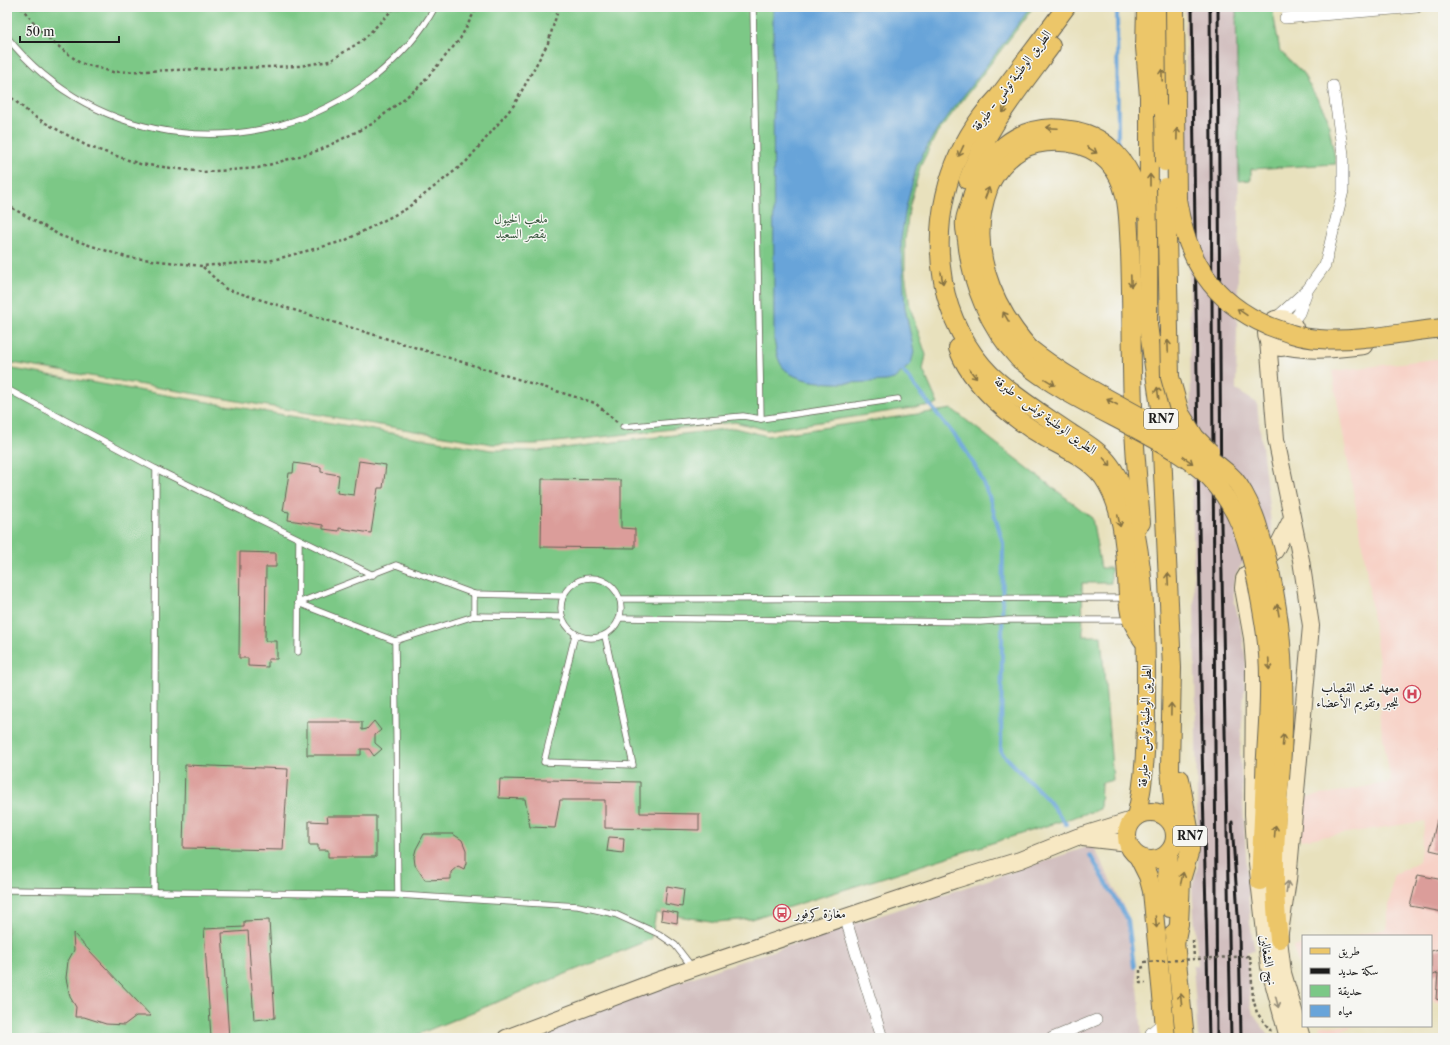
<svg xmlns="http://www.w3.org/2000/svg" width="1450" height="1045" font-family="'Libre Caslon Text',Amiri,serif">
<rect width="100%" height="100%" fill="#f6f6f2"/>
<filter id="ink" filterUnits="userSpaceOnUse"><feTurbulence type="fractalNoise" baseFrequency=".025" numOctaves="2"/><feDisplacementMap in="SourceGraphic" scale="8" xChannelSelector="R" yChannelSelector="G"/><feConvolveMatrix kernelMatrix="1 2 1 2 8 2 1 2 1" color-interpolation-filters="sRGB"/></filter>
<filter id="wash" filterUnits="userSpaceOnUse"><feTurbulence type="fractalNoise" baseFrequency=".012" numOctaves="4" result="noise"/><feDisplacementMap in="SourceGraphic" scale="16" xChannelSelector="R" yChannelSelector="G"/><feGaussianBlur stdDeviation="0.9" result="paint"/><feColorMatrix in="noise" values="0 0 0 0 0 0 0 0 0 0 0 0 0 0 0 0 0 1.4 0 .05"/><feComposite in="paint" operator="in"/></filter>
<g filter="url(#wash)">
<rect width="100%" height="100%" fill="#e8e1bd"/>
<g fill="#f7d1c6">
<polygon points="1443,358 1443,1012 1441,1003 1431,1001 1431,936 1352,936 1386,929 1393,876 1419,861 1425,821 1301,840 1304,798 1391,782 1381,726 1379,662 1364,554 1332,371"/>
<polygon points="1303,945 1303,977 1293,947"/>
<polygon points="1319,1026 1354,1026 1323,1037"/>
</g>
<g fill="#d2bfbf">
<polygon points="1185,7 1236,7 1239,219 1236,390 1257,403 1273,541 1242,564 1236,574 1233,586 1234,599 1243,637 1246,663 1240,752 1250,923 1255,951 1247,952 1250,1001 1253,1013 1269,1036 1275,1034 1276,1038 1198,1038 1193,966 1198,966 1192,887 1198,865"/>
<polygon points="1093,845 1129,918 1139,996 1142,1038 517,1038 554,1023"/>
</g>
<g fill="#7bc886" stroke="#4c7251">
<polygon points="7,7 1034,7 936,135 920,167 909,209 905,240 905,272 910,307 926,355 923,370 938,404 767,430 735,422 538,444 492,444 7,362"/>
<polygon points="1236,7 1272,7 1280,51 1302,72 1327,116 1336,164 1251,169 1251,180 1239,181"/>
<polygon points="7,368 491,450 538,451 734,428 767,436 952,409 1092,518 1101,568 1111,568 1111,583 1082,583 1083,636 1101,636 1113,780 1101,783 1100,809 751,919 717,922 656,913 651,939 409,1038 7,1038"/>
</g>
<path fill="#68a4d9" stroke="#42607a" d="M 773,7 L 1031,7 L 934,134 L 917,165 L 906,208 L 901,239 L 905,308 L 914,352 L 911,364 L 894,379 L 886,381 C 860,382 799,390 782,366 C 777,359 776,349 774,340 Z"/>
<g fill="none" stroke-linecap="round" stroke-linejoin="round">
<g stroke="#68a4d9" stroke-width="4">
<polyline points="1117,7 1118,141"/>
<polyline points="903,371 963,446 978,471 989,496 1003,543 1001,752 1048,800 1066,824"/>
<polyline points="1090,855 1128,920 1134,967"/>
</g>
</g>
<g id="blocks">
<g fill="#db9d9a">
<polygon points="359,461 386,465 383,488 378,488 371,533 339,528 339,531 323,529 323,525 288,520 289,512 283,511 289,473 293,473 294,463 321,467 321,472 339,475 337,493 354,495"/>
<polygon points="542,479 621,480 621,528 635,529 635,548 541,547"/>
<polygon points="240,552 276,553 276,567 266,567 265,641 277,641 277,659 268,659 268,667 248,666 248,658 239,658"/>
<polygon points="374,721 381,730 375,735 375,743 382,749 374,756 369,749 361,749 361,755 307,755 307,722 362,722 362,730 367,729"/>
<polygon points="1442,735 1443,735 1443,750 1439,749"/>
<polygon points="185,765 288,769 283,850 183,848"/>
<polygon points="500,779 640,782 640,813 699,814 699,830 605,828 605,800 560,800 555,828 530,827 525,799 499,798"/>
<polygon points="327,816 376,816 376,857 328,857 328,850 318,850 318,845 309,845 309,821 328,822"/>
<polygon points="1437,820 1443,821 1443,853 1430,850"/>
<polygon points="424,834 453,834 462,840 466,850 466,863 464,869 458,866 451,872 451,879 425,880 415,865 414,857 416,849"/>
<polygon points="609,837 624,838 623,853 607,851"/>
<polygon points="1418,875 1443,880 1443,912 1410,906"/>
<polygon points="667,886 684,889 682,907 665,904"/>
<polygon points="662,910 678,913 677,923 661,920"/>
<polygon points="269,920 275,1018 254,1020 248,931 222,933 229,1038 211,1038 204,929 244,927 244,921"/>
<polygon points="73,933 151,1016 136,1016 124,1025 106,1024 84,1017 75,1017 76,1007 70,997 66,978 68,961 74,950"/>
<polygon points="1443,948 1443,1001 1436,999 1438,973 1431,976 1431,951"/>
</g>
</g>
</g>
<g filter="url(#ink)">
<use href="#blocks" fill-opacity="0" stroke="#636154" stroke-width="1"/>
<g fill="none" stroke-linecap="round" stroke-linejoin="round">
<defs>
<g id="lane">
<polyline points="753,7 761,419"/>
<path d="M 7,37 C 95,149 260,166 372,79 C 397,59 420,35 435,7"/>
<polyline points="7,389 156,469 373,575"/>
<polyline points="623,427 743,416 761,419 898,399"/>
<circle cx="591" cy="608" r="30"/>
<polyline points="620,599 1126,598"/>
<polyline points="298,603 396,565 474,594 563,596"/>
<polyline points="298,603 395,641 474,616 562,617"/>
<polyline points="474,616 474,594"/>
<polyline points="620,618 980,622 1009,620 1130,620"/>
<polyline points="575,635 544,762 633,765 605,636"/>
<polyline points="395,641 398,895"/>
<polyline points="298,652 299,540"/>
<polyline points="7,890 398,895 578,906 615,914 659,934 675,945 692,967"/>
<polyline points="154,891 156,469"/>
</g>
<g id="street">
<polyline points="1285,18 1417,7"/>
<polyline points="1274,320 1308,289 1325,265 1331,240 1343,191 1343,154 1333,86"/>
<polyline points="1292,322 1299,313 1307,291"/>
<polyline points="845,917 882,1038"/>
<polyline points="1052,1038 1096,1020"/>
<polyline points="1152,1038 1151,1033 1165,1021"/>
</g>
<g id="secondary">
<circle cx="1281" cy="333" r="15"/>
<polyline points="1268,340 1276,439 1301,560 1311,626 1288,880 1279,939 1283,973 1302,1038"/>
<path d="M 1288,347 C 1314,352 1338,349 1364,346"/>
<polyline points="1083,838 1128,843"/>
<polyline points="506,1038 662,979 955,880 1020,860 1077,837 1132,820"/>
<polyline points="1288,1038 1269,967 1255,846 1253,814 1254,665 1252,638 1243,588 1244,579 1247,574 1275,551 1292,518"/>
</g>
<g id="primary">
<path d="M 1066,7 C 1044,37 1021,66 999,96 C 993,103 986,110 981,117 C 946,164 933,225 943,281 C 949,316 966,350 991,375 C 1014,397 1044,415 1070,433 C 1084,442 1100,451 1110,465 C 1145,513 1146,624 1146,683 C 1146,728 1147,773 1136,817"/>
<polyline points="1146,7 1145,47 1149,97 1149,146 1148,325 1160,408 1172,668 1170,768 1175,831"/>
<polyline points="1159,7 1164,114"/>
<path d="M 968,180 C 985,129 1020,88 1051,46"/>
<path d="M 958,348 C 970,384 1014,420 1046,438 C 1065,448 1089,459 1103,477 C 1122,504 1125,544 1127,576 C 1128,590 1127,607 1132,621 C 1135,627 1139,633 1142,639"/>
<path d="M 1029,348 C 990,303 967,245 989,187 C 997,167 1015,149 1036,144 C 1064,138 1098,144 1115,171 C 1130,194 1128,225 1130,251 C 1132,303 1131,354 1133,406 C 1134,445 1138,484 1141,523"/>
<path d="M 1019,359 C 989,327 971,283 967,240 C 966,234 964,227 965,221 C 965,216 968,210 970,204 C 981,156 1018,120 1070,130 C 1085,132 1098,137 1110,148 C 1127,163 1139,186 1140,209"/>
<circle cx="1151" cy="836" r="24"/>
<polyline points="1169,852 1167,878 1170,908"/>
<polyline points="1139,858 1148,876 1152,891 1166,1038"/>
<polyline points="1260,881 1265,777"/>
<polyline points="1174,933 1185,1038"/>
<path d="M 1279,939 C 1272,885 1275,833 1280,779"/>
<polyline points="1175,944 1179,924 1181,880 1190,850 1190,834 1180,779"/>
</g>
</defs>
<use href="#lane" stroke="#636154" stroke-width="7"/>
<use href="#street" stroke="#636154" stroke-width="12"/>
<use href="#secondary" stroke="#636154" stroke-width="18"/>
<use href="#primary" stroke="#636154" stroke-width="20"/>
<g stroke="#636154" stroke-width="2.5" stroke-dasharray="3 3" stroke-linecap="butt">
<polyline points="21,7 45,36 80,63 113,72 300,66 330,61 363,40 395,7"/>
<polyline points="7,94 33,116 87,146 140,164 203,172 258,168 320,150 372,124 420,86 460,39 477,7"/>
<polyline points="7,205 61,236 126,257 202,266 269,261 344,241 406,209 466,162 514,105 548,43 559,7"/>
<polyline points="203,267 226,289 595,403 617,422"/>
<polyline points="1193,940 1194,959"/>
<polyline points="1250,956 1253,998 1257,1013 1271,1031"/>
<polyline points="1144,967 1140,968 1140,983 1146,983"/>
</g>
<use href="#lane" stroke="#fff" stroke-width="5.5"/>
<use href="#street" stroke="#fff" stroke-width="11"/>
<use href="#secondary" stroke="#f7e8c3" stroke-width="16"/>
<use href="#primary" stroke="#ecc669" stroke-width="18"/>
<g stroke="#1c1c1c" stroke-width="3">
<polyline points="1192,7 1202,746 1209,1038"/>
<polyline points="1210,7 1217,1038"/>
<polyline points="1218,7 1221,524 1231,1038"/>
<polyline points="1232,822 1239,931 1241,1038"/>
</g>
<defs>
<g id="primary-bridge">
<path d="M 1175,7 L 1177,199 C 1186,258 1212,302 1269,326 C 1285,332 1301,338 1319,339 C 1359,342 1403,332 1443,328"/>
<polyline points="1164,114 1165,162"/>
<polyline points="1166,187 1170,377 1180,413 1195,437 1210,452"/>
<path d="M 1029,348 C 1091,398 1169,423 1230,475 C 1243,486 1256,517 1260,534 C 1285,614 1287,696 1280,779"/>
<path d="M 1019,359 C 1066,398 1124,419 1175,451 C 1188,460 1203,469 1213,481 C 1239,510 1249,544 1257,582 C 1263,614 1269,645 1269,678 C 1270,711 1266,744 1265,777"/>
</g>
</defs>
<use href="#primary-bridge" stroke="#636154" stroke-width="20" stroke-linecap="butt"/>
<polyline stroke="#636154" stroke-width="2.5" stroke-dasharray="3 3" stroke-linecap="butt" points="1144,962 1250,956"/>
<use href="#primary-bridge" stroke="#ecc669" stroke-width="18"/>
</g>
<defs><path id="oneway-shaft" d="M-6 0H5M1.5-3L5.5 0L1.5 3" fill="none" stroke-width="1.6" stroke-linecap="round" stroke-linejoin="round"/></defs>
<g stroke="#847142">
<use href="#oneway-shaft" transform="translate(1162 75) rotate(-92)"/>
<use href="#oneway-shaft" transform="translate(1006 108) rotate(126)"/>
<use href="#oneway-shaft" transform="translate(1052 128) rotate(-177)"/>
<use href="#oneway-shaft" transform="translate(1177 134) rotate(-89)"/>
<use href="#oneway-shaft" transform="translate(1092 150) rotate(32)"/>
<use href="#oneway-shaft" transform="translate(961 151) rotate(115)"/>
<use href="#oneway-shaft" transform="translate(1150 180) rotate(-90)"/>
<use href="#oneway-shaft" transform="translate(987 193) rotate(-70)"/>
<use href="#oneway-shaft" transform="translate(942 278) rotate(80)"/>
<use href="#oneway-shaft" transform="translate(1131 281) rotate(88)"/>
<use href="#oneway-shaft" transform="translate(1242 312) rotate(-146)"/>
<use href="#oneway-shaft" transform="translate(1006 317) rotate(-120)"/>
<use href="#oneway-shaft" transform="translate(1168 346) rotate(-92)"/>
<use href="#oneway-shaft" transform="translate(973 374) rotate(52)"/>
<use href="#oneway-shaft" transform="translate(1050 382) rotate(31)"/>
<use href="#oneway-shaft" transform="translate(1158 393) rotate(-98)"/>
<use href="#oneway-shaft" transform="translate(1112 402) rotate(-152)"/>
<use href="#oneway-shaft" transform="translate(1188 460) rotate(35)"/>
<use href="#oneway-shaft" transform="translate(1107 462) rotate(49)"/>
<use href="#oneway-shaft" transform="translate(1119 521) rotate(78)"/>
<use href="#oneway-shaft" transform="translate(1168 579) rotate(-93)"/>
<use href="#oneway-shaft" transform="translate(1278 610) rotate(-100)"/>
<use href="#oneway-shaft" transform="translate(1269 664) rotate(87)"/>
<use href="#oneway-shaft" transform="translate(1171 709) rotate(-89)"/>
<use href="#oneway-shaft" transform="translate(1283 740) rotate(-85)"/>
<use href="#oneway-shaft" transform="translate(1275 831) rotate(-85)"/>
<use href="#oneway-shaft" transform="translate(1182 878) rotate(-77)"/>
<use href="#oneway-shaft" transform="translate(1156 922) rotate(84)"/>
<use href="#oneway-shaft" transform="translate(1181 999) rotate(-96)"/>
</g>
<g stroke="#948c78">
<use href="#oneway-shaft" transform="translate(1287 887) rotate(-82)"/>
<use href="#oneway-shaft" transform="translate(1277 1002) rotate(75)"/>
</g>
</g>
<defs>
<symbol id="hospital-ring" viewBox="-11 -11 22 22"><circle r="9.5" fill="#f6f6f2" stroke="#d1495b" stroke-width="1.5"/><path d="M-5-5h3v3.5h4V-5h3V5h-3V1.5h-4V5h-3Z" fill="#d1495b"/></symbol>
<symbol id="bus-ring" viewBox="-11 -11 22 22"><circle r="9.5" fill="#f6f6f2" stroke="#d1495b" stroke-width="1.5"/><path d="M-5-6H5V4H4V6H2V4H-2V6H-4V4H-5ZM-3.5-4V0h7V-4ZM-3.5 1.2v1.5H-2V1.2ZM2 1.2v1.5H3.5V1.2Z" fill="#d1495b"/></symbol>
</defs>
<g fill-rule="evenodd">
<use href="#hospital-ring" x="1402" y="684" width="20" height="20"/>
<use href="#bus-ring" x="772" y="903" width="20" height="20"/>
</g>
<g text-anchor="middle" stroke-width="3" stroke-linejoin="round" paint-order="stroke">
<g fill="#f6f6f2" stroke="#5d5d5c" stroke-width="1">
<rect x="1144" y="409" width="34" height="20" rx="3"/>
<rect x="1173" y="826" width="34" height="20" rx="3"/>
</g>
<g font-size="12" font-weight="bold" fill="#1c1c1c">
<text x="1161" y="423">RN7</text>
<text x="1190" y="840">RN7</text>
</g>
<g font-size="13" fill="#1c1c1c" stroke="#f6f6f2">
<text transform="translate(1011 80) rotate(-53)" y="5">الطريق الوطنية تونس - طبرقة</text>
<text transform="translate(1046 415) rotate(36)" y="5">الطريق الوطنية تونس - طبرقة</text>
<text transform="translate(1144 726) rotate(-88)" y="5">الطريق الوطنية تونس - طبرقة</text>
<text transform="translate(1269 960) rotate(81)" y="5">نهج الشغالين</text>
</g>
<g font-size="13" fill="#3d5841" stroke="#f6f6f2">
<text x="521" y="223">ملعب الخيول<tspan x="521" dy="15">بقصر السعيد</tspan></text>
</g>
<g font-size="13" fill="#1c1c1c" stroke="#f6f6f2" text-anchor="end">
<text x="1399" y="692">معهد محمد القصاب<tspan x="1399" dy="15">للجبر وتقويم الأعضاء</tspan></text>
<text x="795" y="918" text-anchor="start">مغازة كرفور</text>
</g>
</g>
<rect width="1450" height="1045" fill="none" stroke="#f6f6f2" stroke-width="24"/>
<rect x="1302" y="935" width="130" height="92" fill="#f6f6f2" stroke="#9f9f9c"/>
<rect x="1310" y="948" width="20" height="6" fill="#ecc669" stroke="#9f9f9c"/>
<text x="1338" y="955" font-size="12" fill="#1c1c1c">طريق</text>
<rect x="1310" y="968" width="20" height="6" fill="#1c1c1c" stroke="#9f9f9c"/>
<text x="1338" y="975" font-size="12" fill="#1c1c1c">سكة حديد</text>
<rect x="1310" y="985" width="20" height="12" fill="#7bc886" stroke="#9f9f9c"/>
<text x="1338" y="995" font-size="12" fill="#1c1c1c">حديقة</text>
<rect x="1310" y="1005" width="20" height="12" fill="#68a4d9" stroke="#9f9f9c"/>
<text x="1338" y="1015" font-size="12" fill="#1c1c1c">مياه</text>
<path d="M20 36v6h99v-6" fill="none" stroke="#1c1c1c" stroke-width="2"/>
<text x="26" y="36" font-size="12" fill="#1c1c1c" stroke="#f6f6f2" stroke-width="3" paint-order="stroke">50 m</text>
</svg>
